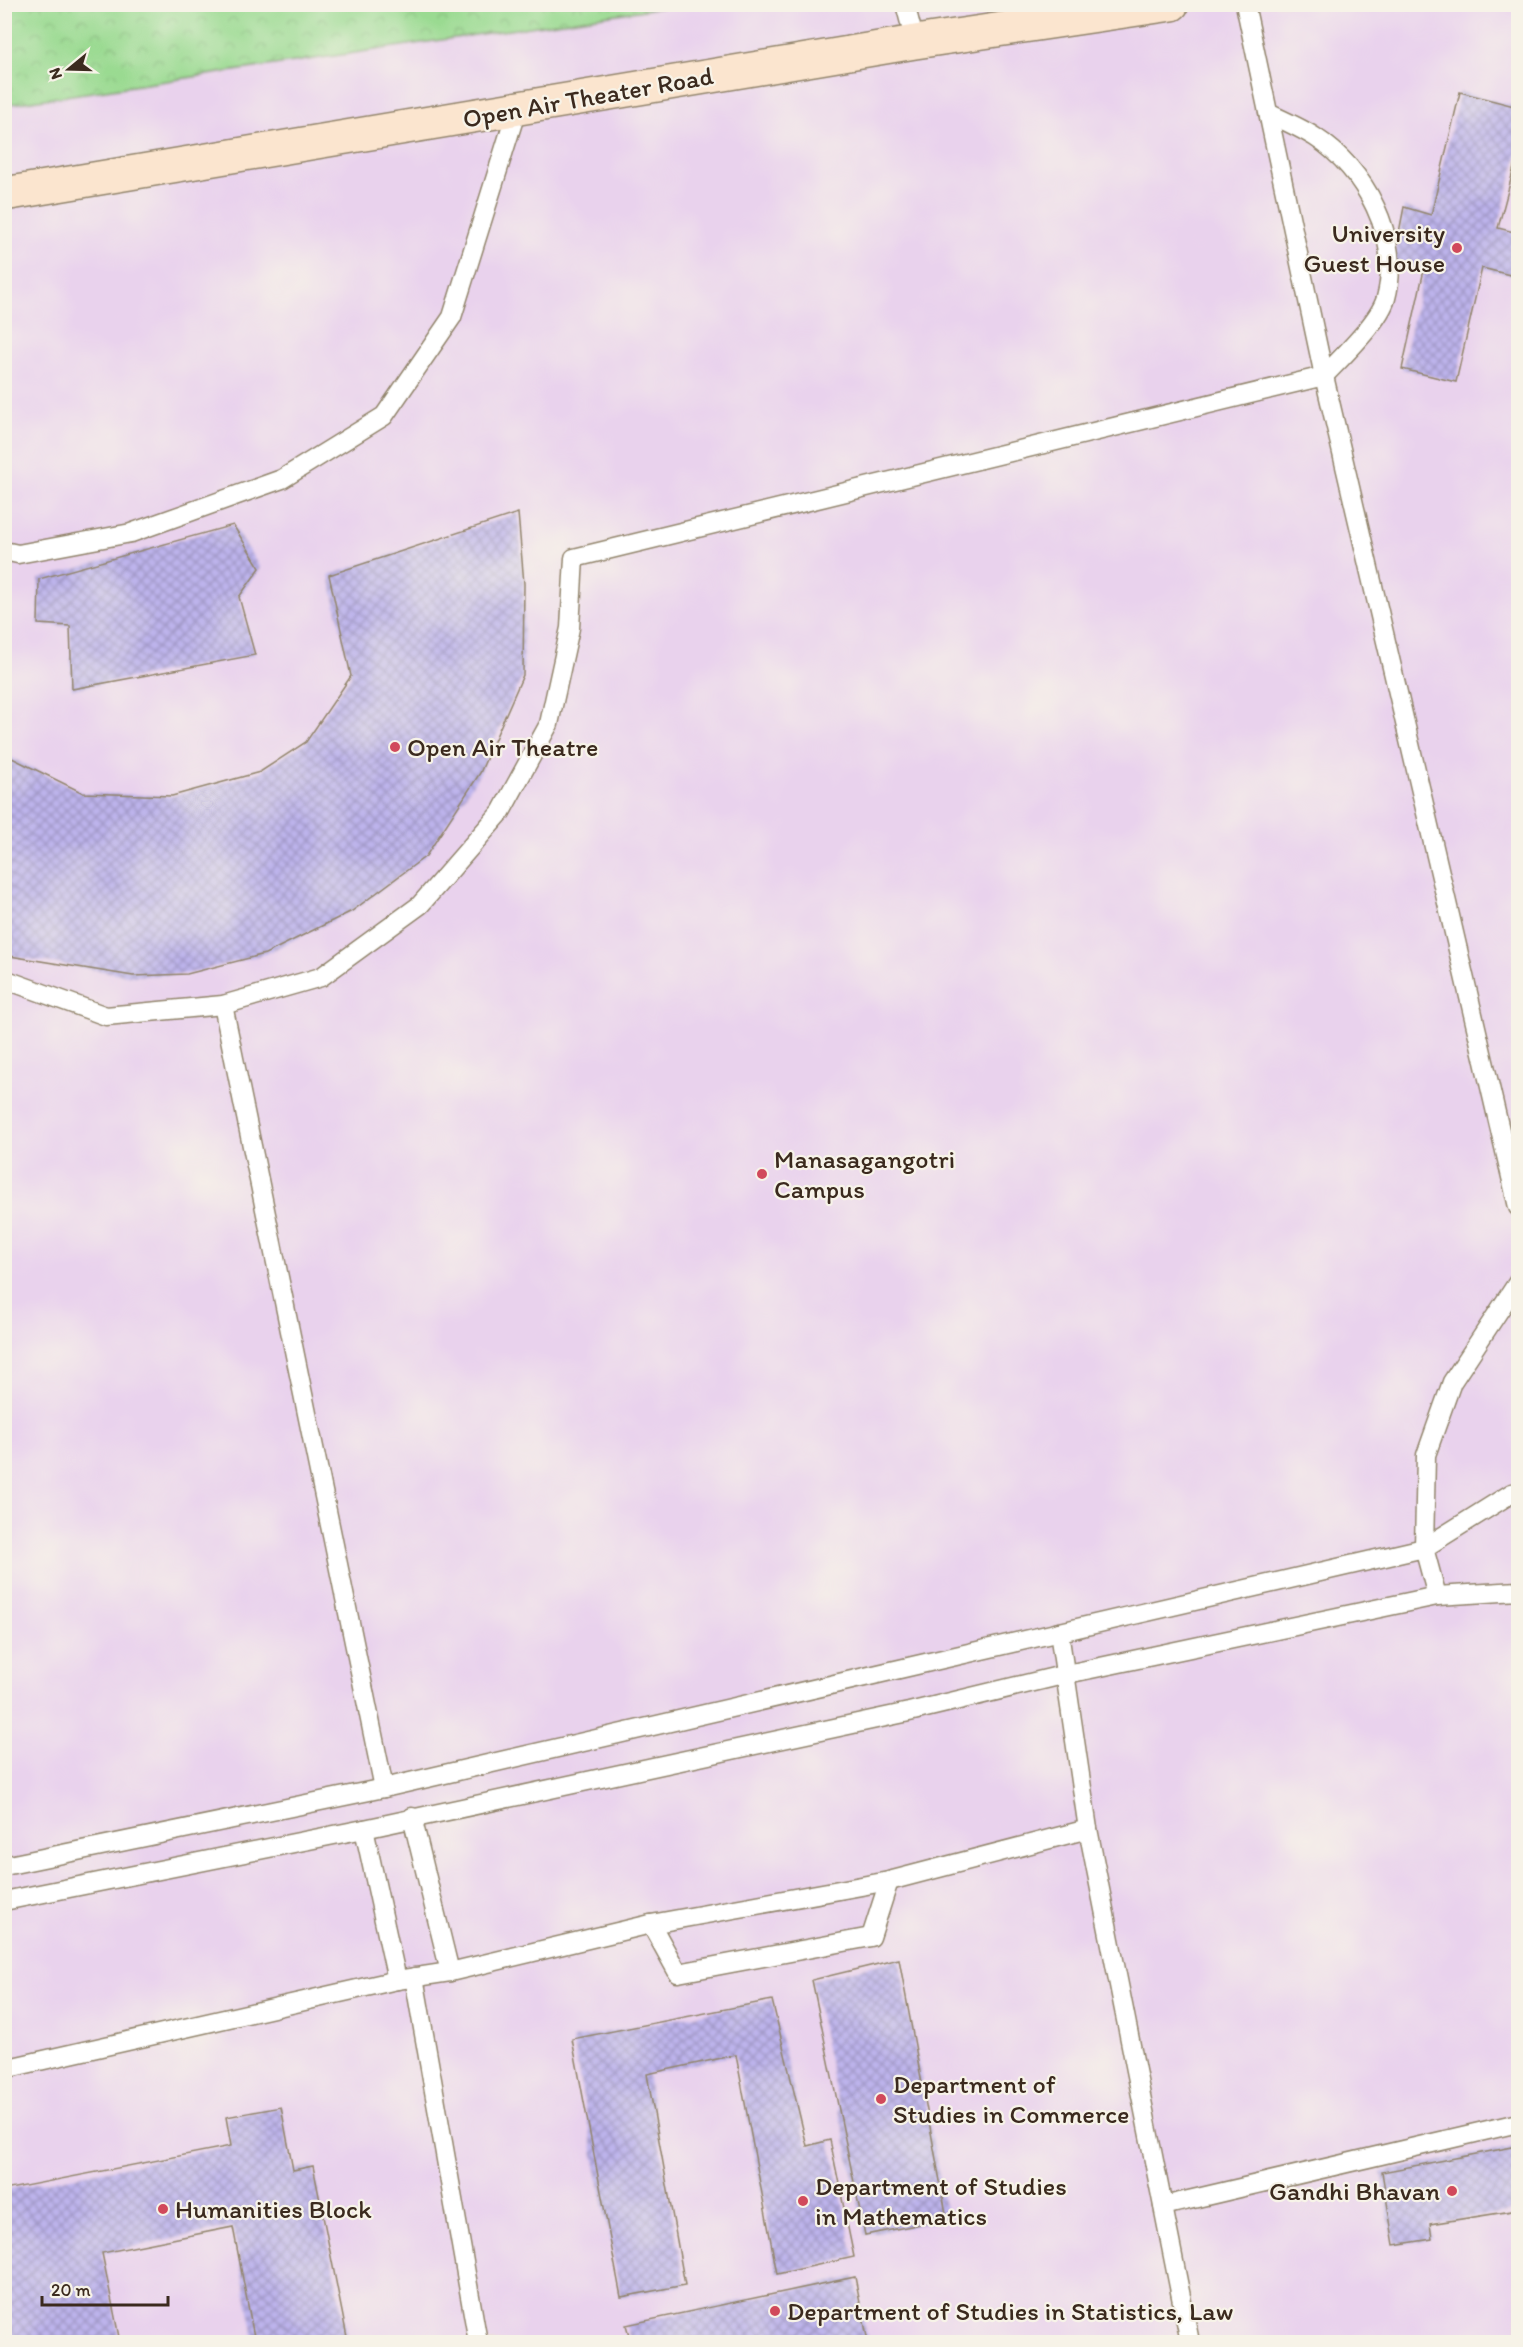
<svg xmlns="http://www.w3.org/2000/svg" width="1523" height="2347" font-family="Itim,sans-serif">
<defs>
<pattern id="park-crowns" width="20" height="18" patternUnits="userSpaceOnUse" patternTransform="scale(1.5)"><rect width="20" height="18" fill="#9ada91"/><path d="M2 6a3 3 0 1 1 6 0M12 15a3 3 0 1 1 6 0" fill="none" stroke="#86bb7d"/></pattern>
<pattern id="building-cross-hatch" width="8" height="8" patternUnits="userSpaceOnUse" patternTransform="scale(1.5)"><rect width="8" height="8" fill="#bdb4ec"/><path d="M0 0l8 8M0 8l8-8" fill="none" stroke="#9b93bf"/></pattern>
</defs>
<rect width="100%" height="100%" fill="#f7f3e8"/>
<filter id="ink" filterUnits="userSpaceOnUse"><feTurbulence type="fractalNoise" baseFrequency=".0167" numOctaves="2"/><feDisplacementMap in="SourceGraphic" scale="12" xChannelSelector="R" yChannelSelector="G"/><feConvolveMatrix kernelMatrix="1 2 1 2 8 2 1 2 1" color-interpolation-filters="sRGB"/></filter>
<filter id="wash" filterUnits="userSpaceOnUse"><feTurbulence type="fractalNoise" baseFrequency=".008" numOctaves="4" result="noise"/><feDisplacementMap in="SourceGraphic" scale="24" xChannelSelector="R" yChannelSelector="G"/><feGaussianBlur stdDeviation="1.35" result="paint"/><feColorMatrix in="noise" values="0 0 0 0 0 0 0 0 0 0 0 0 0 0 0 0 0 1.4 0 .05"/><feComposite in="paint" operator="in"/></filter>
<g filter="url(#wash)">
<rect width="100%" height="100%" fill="#e9e0bb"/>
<rect fill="#e9d2ed" x="5" y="5" width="1513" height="2337"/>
<polygon fill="url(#park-crowns)" stroke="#6a8258" stroke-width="1.5" points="5,4 677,4 677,5 5,105"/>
<g id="blocks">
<g fill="url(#building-cross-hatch)">
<polygon points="1460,92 1518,107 1518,153 1498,228 1518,233 1518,277 1482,268 1456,382 1402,369 1424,270 1393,263 1404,207 1431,215"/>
<polygon points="518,513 524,584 523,675 480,773 426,856 352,911 265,954 187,974 133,976 4,955 4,751 12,758 83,793 172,796 260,772 306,742 351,676 329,575"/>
<polygon points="233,525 260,568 239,597 255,655 72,689 70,626 38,624 39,579"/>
<polygon points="899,1959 947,2219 865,2235 812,1980"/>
<polygon points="772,2000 807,2146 830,2140 854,2257 777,2274 736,2055 647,2074 685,2285 621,2297 572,2039"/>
<polygon points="281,2107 293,2170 313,2166 348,2342 255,2342 233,2227 102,2253 120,2342 4,2342 4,2190 231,2146 226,2117"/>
<polygon points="1518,2146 1518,2210 1430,2224 1432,2239 1394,2245 1382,2172"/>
<polygon points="855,2277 868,2342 631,2342 626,2325"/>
</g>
</g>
</g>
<g filter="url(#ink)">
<use href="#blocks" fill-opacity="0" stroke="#92856c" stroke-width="1.5"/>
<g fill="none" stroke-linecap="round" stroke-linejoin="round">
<defs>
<g id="lane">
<polyline points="905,4 915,42"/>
<polyline points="1245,4 1324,376 1518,1207"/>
<polyline points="4,551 18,554 131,533 282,479 384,416 452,317 517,109"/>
<path d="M 4,979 L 106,1016 L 223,1005 L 321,977 L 420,905 L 501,812 L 549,724 L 570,628 L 574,558 L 1324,376 C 1341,358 1380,321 1386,298 C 1402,238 1365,169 1315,137 C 1301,128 1285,121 1270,114"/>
<polyline points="223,1005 384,1788"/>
<polyline points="1437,1596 1424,1548 1426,1455 1452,1382 1518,1282"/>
<polyline points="1059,1632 1088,1829 1190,2342"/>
<polyline points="412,1817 450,1972"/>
<polyline points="364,1829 397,1980"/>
<polyline points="4,1866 384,1788 1424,1548 1512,1493 1518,1492"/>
<polyline points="4,1901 364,1829 909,1712 1067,1674 1437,1596 1518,1591"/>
<polyline points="651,1924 678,1973 871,1937 889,1881"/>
<polyline points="414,1977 478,2342"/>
<polyline points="4,2069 397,1980 450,1972 651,1924 889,1881 1088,1829"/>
<polyline points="1163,2206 1518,2123"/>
</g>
<polyline id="secondary" points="4,194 915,42 1172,4"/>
</defs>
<use href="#lane" stroke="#92856c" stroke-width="21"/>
<use href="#secondary" stroke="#92856c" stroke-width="36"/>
<use href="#lane" stroke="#fff" stroke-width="18"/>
<use href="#secondary" stroke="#fbe5cf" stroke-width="33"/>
</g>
</g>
<g fill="#d1495b" stroke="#f7f3e8" stroke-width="2">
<circle cx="1457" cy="248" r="6"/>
<circle cx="395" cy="747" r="6"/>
<circle cx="762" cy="1174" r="6"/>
<circle cx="881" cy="2099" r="6"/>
<circle cx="1452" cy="2191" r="6"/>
<circle cx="803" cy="2201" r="6"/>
<circle cx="163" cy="2209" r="6"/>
<circle cx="775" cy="2311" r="6"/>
</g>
<g text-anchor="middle" stroke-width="4.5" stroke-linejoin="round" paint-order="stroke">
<g font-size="26" fill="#3b2a1e" stroke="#f7f3e8">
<text transform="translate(588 97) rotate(-10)" y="9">Open Air Theater Road</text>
</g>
<g font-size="26" fill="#3b2a1e" stroke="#f7f3e8" text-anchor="start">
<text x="1445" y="242" text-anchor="end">University<tspan x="1445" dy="30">Guest House</tspan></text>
<text x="407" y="756">Open Air Theatre</text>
<text x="774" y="1168">Manasagangotri<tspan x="774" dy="30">Campus</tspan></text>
<text x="893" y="2093">Department of<tspan x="893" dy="30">Studies in Commerce</tspan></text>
<text x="815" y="2195">Department of Studies<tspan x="815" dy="30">in Mathematics</tspan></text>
<text x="1440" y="2200" text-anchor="end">Gandhi Bhavan</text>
<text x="175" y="2218">Humanities Block</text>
<text x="787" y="2320">Department of Studies in Statistics, Law</text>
</g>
</g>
<rect width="1523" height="2347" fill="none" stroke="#f7f3e8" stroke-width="24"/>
<g transform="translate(69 69) rotate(251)" stroke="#f7f3e8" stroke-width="4.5" paint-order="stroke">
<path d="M0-4.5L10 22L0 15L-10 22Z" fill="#3b2a1e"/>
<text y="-9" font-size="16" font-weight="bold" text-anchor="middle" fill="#3b2a1e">N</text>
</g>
<path d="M42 2296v9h126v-9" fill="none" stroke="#3b2a1e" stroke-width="3"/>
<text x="51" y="2296" font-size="18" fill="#3b2a1e" stroke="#f7f3e8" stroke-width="4.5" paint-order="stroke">20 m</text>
</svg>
